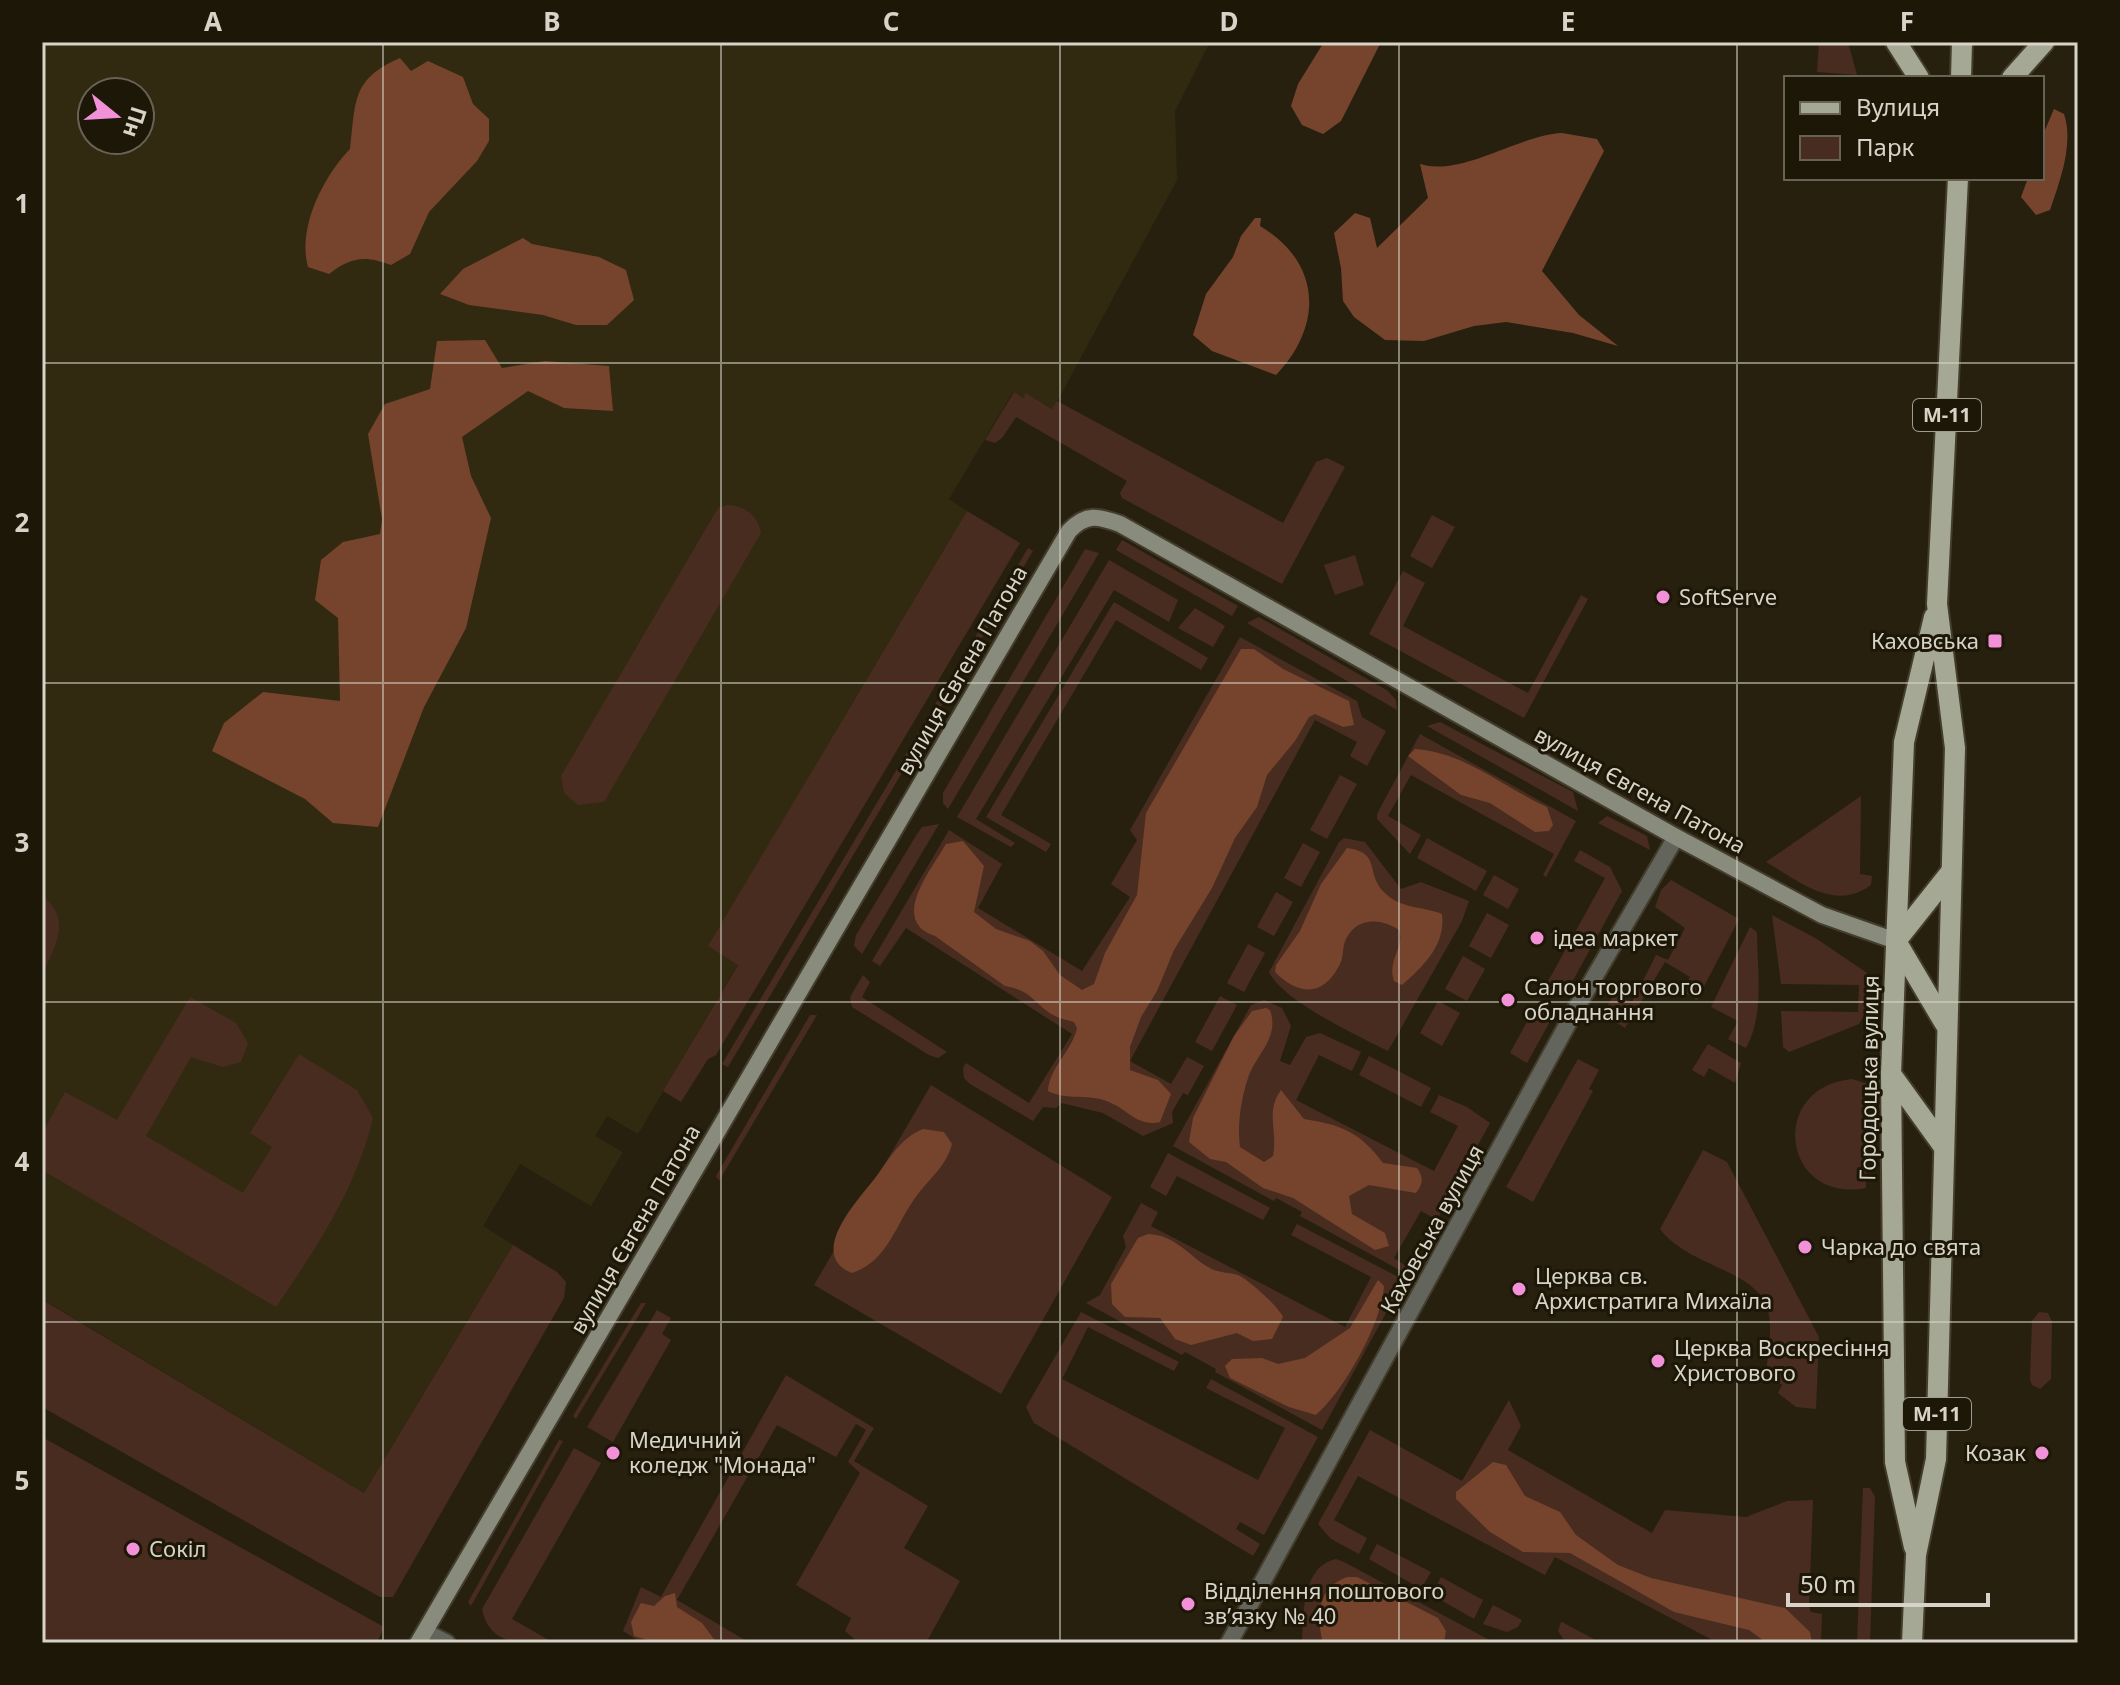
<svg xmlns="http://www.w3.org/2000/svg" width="2120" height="1685" font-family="'Noto Sans',sans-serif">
<rect width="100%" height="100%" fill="#27200f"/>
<path fill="#322911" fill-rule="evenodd" d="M 42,42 L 1210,42 L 1175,111 L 1177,180 L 1053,409 L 1027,394 L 1024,398 L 1013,392 L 949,499 L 967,511 L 709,946 L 738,964 L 638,1134 L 607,1116 L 595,1136 L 623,1152 L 591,1206 L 520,1164 L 483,1226 L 513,1245 L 364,1493 L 44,1300 L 42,1303 ZM 92,92 L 140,92 L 140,140 L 92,140 Z"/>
<g fill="#482c1f">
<polygon points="1819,42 1848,42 1857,75 1817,72"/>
<polygon points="1014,392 1023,398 1026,393 1052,409 1057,401 1283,523 1316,462 1327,458 1345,467 1282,584 1122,498 1120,493 1127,481 1016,417 1002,438 995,443 985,440"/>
<path d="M 727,505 C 746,506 757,515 761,533 L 604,802 L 578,805 L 564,793 L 561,776 L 718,508 Z"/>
<polygon points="967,511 1020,543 716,1055 708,1059 681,1102 663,1091 738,965 708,946"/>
<polygon points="1432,515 1455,527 1432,568 1410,556"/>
<polygon points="1122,540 1238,606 1232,616 1116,550"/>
<polygon points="1028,548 1033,551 728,1067 722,1064"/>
<polygon points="1085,549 1099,553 948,809 943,803 943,793"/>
<polygon points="1355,555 1364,585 1335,595 1324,565"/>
<polygon points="1109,560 1178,600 1169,622 1114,590 976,819 1015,843 1011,847 957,817"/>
<polygon points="1403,571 1425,583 1403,626 1528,693 1581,595 1588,599 1524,718 1369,634"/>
<polygon points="1114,602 1208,658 1201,670 1116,620 1001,815 1051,844 1046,852 986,817"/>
<polygon points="1195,608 1225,626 1213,647 1178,628"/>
<polygon points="1259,617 1388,691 1396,700 1397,710 1247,623"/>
<polygon points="1240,637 1357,701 1362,717 1386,731 1367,766 1350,756 1357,742 1315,720 1130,1061 1171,1084 1187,1057 1204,1066 1188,1095 1183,1093 1172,1112 1173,1123 1143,1136 1103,1113 1061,1103 1056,1108 1043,1107 1033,1121 970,1084 964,1078 963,1068 966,1063 1029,1103 1072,1034 906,928 880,966 872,961 949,830 1002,864 978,908 1082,971 1130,897 1111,884 1137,840 1130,830"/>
<polygon points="1440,722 1573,792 1578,811 1427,726"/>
<polygon points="1420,734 1576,821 1546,877 1543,875 1554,854 1411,775 1388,816 1421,835 1410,854 1377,819 1377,814"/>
<polygon points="1340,775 1357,784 1327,839 1310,830"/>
<path d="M 1861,796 L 1860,874 L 1872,876 L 1871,885 C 1834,912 1800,882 1766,862 Z"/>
<polygon points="1607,816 1647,836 1650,850 1598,823"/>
<polygon points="939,824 862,954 854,946 856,935 917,834 922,827"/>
<path d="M 1344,838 L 1365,842 L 1401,889 L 1421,882 L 1469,901 L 1462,921 L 1388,1051 C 1358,1036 1283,1001 1269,972 L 1339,842 Z"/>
<polygon points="1427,838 1487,871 1476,891 1417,858"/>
<polygon points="1303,843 1320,852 1301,887 1284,878"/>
<polygon points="1580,850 1610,867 1622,891 1565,995 1546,985 1605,878 1574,861"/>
<polygon points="1494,875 1519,889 1508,909 1483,895"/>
<polygon points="1671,880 1739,919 1697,1000 1682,991 1690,977 1665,962 1625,1028 1603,1014 1614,994 1632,1002 1656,955 1668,960 1685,928 1655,907 1661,890"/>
<polygon points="1276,892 1293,902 1274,936 1257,927"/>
<path d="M 42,896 C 73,918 55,947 42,975 Z"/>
<polygon points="1487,913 1509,925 1491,958 1469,946"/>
<polygon points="1772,915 1817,939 1867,973 1873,1001 1859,1024 1789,1052 1783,1047 1781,1011 1858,1012 1859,985 1781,984"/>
<path d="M 1750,927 L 1757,932 C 1757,969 1765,1014 1746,1048 L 1728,1039 L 1738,1021 L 1711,1007 Z"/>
<polygon points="1248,944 1265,953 1244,992 1227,983"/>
<polygon points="1463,956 1485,969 1467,1001 1445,989"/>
<polygon points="863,975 870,982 862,997 947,1052 938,1058 929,1055 852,1007 850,997"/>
<polygon points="1220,996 1237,1005 1212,1051 1195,1042"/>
<path d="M 190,997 L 236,1023 L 248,1043 L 241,1062 L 223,1067 L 191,1057 L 146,1136 L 243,1193 L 272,1147 L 250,1133 L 299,1054 L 357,1090 L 373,1118 C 357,1187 316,1249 276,1307 L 42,1170 L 42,1133 L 65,1092 L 117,1120 Z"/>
<polygon points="1264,1000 1282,1008 1291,1026 1280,1061 1290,1065 1306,1037 1320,1033 1361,1052 1352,1071 1319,1055 1296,1100 1434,1171 1458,1126 1430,1112 1439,1095 1467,1107 1490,1123 1437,1220 1421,1211 1394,1258 1409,1268 1407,1274 1300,1216 1302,1212 1276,1198 1274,1201 1173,1146 1251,1005"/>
<polygon points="1438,1001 1460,1013 1442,1046 1420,1033"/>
<polygon points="1535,1007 1553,1016 1527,1063 1510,1053"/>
<polygon points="810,1015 817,1015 719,1181 716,1176"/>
<polygon points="1708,1044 1741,1063 1735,1083 1709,1068 1704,1077 1692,1070"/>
<polygon points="1369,1056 1431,1088 1421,1107 1359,1075"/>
<polygon points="1578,1059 1599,1070 1589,1089 1593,1091 1533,1202 1506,1187"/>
<path d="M 1852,1079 L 1868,1084 L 1866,1188 C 1782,1204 1767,1087 1852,1079 Z"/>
<polygon points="931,1085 1112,1197 1001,1394 814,1285"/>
<path d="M 1703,1150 L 1727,1162 L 1819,1337 L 1816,1409 L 1796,1407 L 1778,1393 L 1782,1385 L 1766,1372 C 1768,1354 1772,1334 1769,1315 C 1762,1269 1690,1269 1660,1229 Z"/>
<polygon points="1168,1153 1270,1208 1263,1220 1177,1176 1166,1196 1150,1187"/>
<polygon points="1141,1203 1158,1212 1151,1226 1345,1327 1371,1277 1291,1235 1297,1224 1404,1280 1322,1430 1215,1372 1216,1369 1185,1352 1182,1355 1086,1303 1100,1295 1126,1247 1123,1236"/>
<polygon points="513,1245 557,1272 566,1282 564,1298 393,1597 380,1597 42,1407 43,1300 364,1493"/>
<polygon points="641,1303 646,1303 576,1419 573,1416"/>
<polygon points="657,1310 671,1318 662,1334 671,1340 613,1442 587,1427"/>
<polygon points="1081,1312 1179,1362 1174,1371 1088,1327 1062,1379 1258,1480 1285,1428 1206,1388 1211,1379 1318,1437 1264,1535 1240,1522 1236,1529 1260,1544 1253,1556 1034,1423 1026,1407"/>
<polygon points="2039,1312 2048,1313 2052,1322 2051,1379 2040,1389 2032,1385 2030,1379 2032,1321"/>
<polygon points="786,1375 874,1428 854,1461 928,1506 904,1548 960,1581 926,1643 859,1643 845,1631 851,1618 796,1585 860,1473 848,1462 866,1430 856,1424 836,1457 777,1425 677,1600 750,1643 642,1643 623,1631 641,1587 661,1597"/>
<polygon points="1509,1400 1521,1426 1508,1450 1652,1533 1665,1510 1746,1517 1787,1501 1813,1500 1809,1606 1811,1612 1822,1614 1821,1643 1718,1643 1555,1557 1545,1575 1358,1476 1334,1520 1367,1538 1359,1554 1331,1539 1318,1524 1370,1430 1462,1481"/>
<polygon points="42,1437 384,1627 377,1643 42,1643"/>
<polygon points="559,1440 563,1441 471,1606 468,1602"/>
<path d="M 574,1448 L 601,1463 L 512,1619 L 554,1643 C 522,1643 490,1647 482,1609 Z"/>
<polygon points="1863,1488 1870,1488 1875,1497 1870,1643 1857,1643"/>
<polygon points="1377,1544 1431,1572 1421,1589 1369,1559"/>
<path d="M 1336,1559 L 1344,1562 L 1495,1643 L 1302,1643 C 1304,1615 1301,1567 1336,1559 Z"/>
<polygon points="1441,1577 1483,1600 1474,1619 1432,1595"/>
<polygon points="1493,1605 1522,1620 1518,1627 1507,1632 1483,1624"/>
<polygon points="1561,1622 1562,1622 1601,1643 1566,1643 1558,1631"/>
</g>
<g fill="#76442c">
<polygon points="1324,42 1381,42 1341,121 1323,134 1302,125 1291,106 1298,84"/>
<path d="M 400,58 L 411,71 L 428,61 L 463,77 L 473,104 L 489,119 L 489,141 L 477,161 L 429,212 L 410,254 L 391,265 C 365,255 351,257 329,274 L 308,267 C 297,228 323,177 350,149 C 356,102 351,79 400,58 Z"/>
<path d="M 2054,109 L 2064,114 C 2074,144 2060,181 2050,210 L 2036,215 L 2021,197 L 2028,178 L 2042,178 L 2042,137 Z"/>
<path d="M 1562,133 L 1597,139 L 1604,151 L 1542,271 L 1579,315 L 1618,346 L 1573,333 L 1506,322 L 1474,326 L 1424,341 L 1385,340 L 1354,317 L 1343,301 L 1341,268 L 1334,233 L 1355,213 L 1370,218 L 1377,248 L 1428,198 L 1420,164 C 1462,177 1518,135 1562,133 Z"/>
<path d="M 1255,218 L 1261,218 L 1260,226 C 1321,262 1324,325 1276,375 L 1212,351 L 1193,335 L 1206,294 L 1233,257 L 1241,236 Z"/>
<polygon points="523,238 532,244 599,257 626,270 634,300 607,325 576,325 543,315 469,305 440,294 463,269"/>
<polygon points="485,340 502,368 545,361 609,366 613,411 564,408 528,391 462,437 471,476 491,518 466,628 424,707 378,827 333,823 305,799 212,751 224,723 263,692 340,701 338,618 315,600 321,560 343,542 380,534 382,519 368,434 385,404 430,389 437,341"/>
<path d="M 1241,649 L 1254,649 L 1283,669 L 1349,701 L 1354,725 L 1343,727 L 1315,714 L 1309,717 L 1295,741 L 1267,775 L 1257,807 L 1235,838 L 1212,888 L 1174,950 L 1157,991 L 1141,1017 L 1130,1047 L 1130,1070 L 1158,1080 L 1171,1094 L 1160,1122 C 1137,1127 1129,1110 1109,1102 C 1089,1093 1068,1101 1048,1091 C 1049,1068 1072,1051 1077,1028 L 1074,1022 C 1068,1020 1061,1019 1055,1016 C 1034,1005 1034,991 1005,986 L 935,936 C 889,921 931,870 946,844 L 963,841 L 984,866 L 974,912 L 996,929 L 1030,941 L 1043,951 L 1060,975 L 1082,990 L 1094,984 L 1105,953 L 1137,895 L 1146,813 Z"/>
<path d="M 1415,749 C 1464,752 1503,787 1547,807 L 1553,825 L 1549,831 L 1535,832 L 1490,803 L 1461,795 L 1408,756 Z"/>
<path d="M 1347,848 C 1382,853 1365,873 1384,892 C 1400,909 1422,906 1442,914 C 1446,944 1424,966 1402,985 L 1394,981 C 1387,960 1405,947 1399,930 C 1381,918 1357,917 1346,939 C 1342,947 1344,956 1340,964 C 1324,997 1299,996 1275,972 L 1276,965 L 1300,931 L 1321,884 Z"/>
<path d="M 1266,1008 L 1270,1010 C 1280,1038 1256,1054 1248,1078 C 1241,1099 1237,1125 1240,1147 L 1264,1162 L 1273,1156 C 1278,1131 1265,1112 1281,1090 L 1304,1119 C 1342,1125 1360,1132 1383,1163 L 1417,1168 C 1424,1178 1423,1184 1416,1193 L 1369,1185 L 1349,1196 L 1352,1214 L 1385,1233 L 1389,1246 L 1375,1250 L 1293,1198 L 1263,1188 L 1226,1162 L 1210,1159 L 1189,1142 L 1193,1118 L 1234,1036 L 1252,1011 Z"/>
<path d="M 923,1129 L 944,1132 L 952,1144 C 946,1166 932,1176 918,1194 C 896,1222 889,1261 852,1273 C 808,1256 854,1204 872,1182 C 888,1162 898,1139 923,1129 Z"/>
<path d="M 1148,1234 C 1175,1235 1187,1254 1208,1267 C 1217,1273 1227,1272 1238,1275 C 1248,1279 1279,1307 1283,1317 L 1272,1339 L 1253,1341 L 1237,1333 L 1191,1345 L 1175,1339 L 1160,1318 L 1125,1317 L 1112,1304 L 1111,1284 L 1138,1238 Z"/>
<path d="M 1378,1280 L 1384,1286 C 1382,1323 1344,1391 1316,1415 L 1289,1407 L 1230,1378 L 1225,1366 L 1232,1359 L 1262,1358 L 1278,1364 L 1305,1358 L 1350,1328 Z"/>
<polygon points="1493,1462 1506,1465 1525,1496 1560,1512 1576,1535 1618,1565 1651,1578 1785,1608 1810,1632 1812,1643 1767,1643 1749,1630 1674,1612 1570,1553 1523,1552 1490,1532 1456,1499 1456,1492"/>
<path d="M 1347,1577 L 1357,1577 L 1438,1618 L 1446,1631 L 1444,1643 L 1323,1643 C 1316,1616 1317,1588 1347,1577 Z"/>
<polygon points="675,1593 677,1607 702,1623 717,1643 657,1643 634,1636 631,1622 641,1603 654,1606 665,1596"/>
</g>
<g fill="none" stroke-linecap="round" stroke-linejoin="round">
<defs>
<g id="street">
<polyline points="425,1632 447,1643"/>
<polyline points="1229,1643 1578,1005 1676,837"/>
</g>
<path id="secondary" d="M 418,1643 L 1069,531 C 1086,513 1098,516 1120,524 L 1676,837 L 1822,915 L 1896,941"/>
<g id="primary">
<polyline points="1896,42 1919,78"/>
<polyline points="1961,78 1962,42"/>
<polyline points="2012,78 2044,42"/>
<polyline points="1896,941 1945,1024"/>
<polyline points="1896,941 1950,873"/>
<polyline points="1891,1074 1943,1146"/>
<polyline points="1914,1547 1895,1462 1891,1074 1904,742 1934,617"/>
<polyline points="1912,1643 1916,1555 1936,1459 1955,748 1937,604 1958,178"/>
</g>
</defs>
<use href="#street" stroke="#433d2d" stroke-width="20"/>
<use href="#secondary" stroke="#433d2d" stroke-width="20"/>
<use href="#primary" stroke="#433d2d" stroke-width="24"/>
<use href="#street" stroke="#63645c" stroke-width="16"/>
<use href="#secondary" stroke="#898b7d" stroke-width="16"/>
<use href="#primary" stroke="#a6a896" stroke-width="20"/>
</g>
<path fill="none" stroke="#d7d3c8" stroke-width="2" stroke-opacity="0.55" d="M 383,42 L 383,1643M 721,42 L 721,1643M 1060,42 L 1060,1643M 1399,42 L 1399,1643M 1737,42 L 1737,1643M 42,363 L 2078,363M 42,683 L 2078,683M 42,1002 L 2078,1002M 42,1322 L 2078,1322"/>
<g fill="#f291d7" stroke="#1d1707" stroke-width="3">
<circle cx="1663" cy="597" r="8"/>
<rect x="1987" y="633" width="16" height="16" rx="4"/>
<circle cx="1537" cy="938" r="8"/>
<circle cx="1508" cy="1000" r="8"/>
<circle cx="1805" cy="1247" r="8"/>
<circle cx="1519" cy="1289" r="8"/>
<circle cx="1658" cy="1361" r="8"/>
<circle cx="613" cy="1453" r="8"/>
<circle cx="2042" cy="1453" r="8"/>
<circle cx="133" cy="1549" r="8"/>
<circle cx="1188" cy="1604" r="8"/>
</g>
<g text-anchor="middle" stroke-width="6" stroke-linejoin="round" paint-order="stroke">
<g fill="#1d1707" stroke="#9f9b8e" stroke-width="2">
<rect x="1913" y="399" width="68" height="32" rx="6"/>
<rect x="1903" y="1398" width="68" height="32" rx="6"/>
</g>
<g font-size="20" font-weight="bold" fill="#d7d3c8">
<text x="1947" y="422">М-11</text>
<text x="1937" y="1421">М-11</text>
</g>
<g font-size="22" fill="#d7d3c8" stroke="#1d1707" text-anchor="start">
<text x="1679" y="605">SoftServe</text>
<text x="1979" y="649" text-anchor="end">Каховська</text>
<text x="1553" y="946">ідеа маркет</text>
<text x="1524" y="995">Салон торгового<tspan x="1524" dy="25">обладнання</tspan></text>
<text x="1821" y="1255">Чарка до свята</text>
<text x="1535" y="1284">Церква св.<tspan x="1535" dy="25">Архистратига Михаїла</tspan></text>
<text x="1674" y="1356">Церква Воскресіння<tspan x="1674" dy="25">Христового</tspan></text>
<text x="629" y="1448">Медичний<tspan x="629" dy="25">коледж "Монада"</tspan></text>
<text x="2026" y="1461" text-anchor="end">Козак</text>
<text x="149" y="1557">Сокіл</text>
<text x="1204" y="1599">Відділення поштового<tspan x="1204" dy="25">зв’язку № 40</tspan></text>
</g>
<g font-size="22" fill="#d7d3c8" stroke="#1d1707">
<text transform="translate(962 670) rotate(-60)" y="8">вулиця Євгена Патона</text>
<text transform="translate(1640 790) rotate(29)" y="8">вулиця Євгена Патона</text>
<text transform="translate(1869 1078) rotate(-89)" y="8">Городоцька вулиця</text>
<text transform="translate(635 1229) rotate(-60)" y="8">вулиця Євгена Патона</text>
<text transform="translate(1432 1229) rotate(-61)" y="8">Каховська вулиця</text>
</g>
</g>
<rect width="2120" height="1685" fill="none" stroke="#1d1707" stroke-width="88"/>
<rect x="1784" y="76" width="260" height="104" fill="#1d1707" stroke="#676254" stroke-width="2"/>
<rect x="1800" y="102" width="40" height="12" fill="#a6a896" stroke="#676254" stroke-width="2"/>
<text x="1856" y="116" font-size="24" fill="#d7d3c8">Вулиця</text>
<rect x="1800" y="136" width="40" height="24" fill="#482c1f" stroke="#676254" stroke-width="2"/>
<text x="1856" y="156" font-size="24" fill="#d7d3c8">Парк</text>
<g transform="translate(116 116) rotate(108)"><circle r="38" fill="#1d1707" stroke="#676254" stroke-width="2"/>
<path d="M0-6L14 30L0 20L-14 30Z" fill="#f291d7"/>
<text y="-12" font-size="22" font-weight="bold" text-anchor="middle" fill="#d7d3c8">Пн</text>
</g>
<path d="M1788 1593v12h200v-12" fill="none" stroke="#d7d3c8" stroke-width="4"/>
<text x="1800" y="1593" font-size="24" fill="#d7d3c8" stroke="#1d1707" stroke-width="6" paint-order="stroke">50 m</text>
<rect x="44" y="44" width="2032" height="1597" fill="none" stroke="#d7d3c8" stroke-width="3"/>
<g font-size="26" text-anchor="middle" font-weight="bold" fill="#d7d3c8">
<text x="213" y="31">A</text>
<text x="552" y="31">B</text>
<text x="891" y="31">C</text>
<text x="1229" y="31">D</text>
<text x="1568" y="31">E</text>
<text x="1907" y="31">F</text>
<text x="22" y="213">1</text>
<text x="22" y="532">2</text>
<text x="22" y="852">3</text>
<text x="22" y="1171">4</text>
<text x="22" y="1490">5</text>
</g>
</svg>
